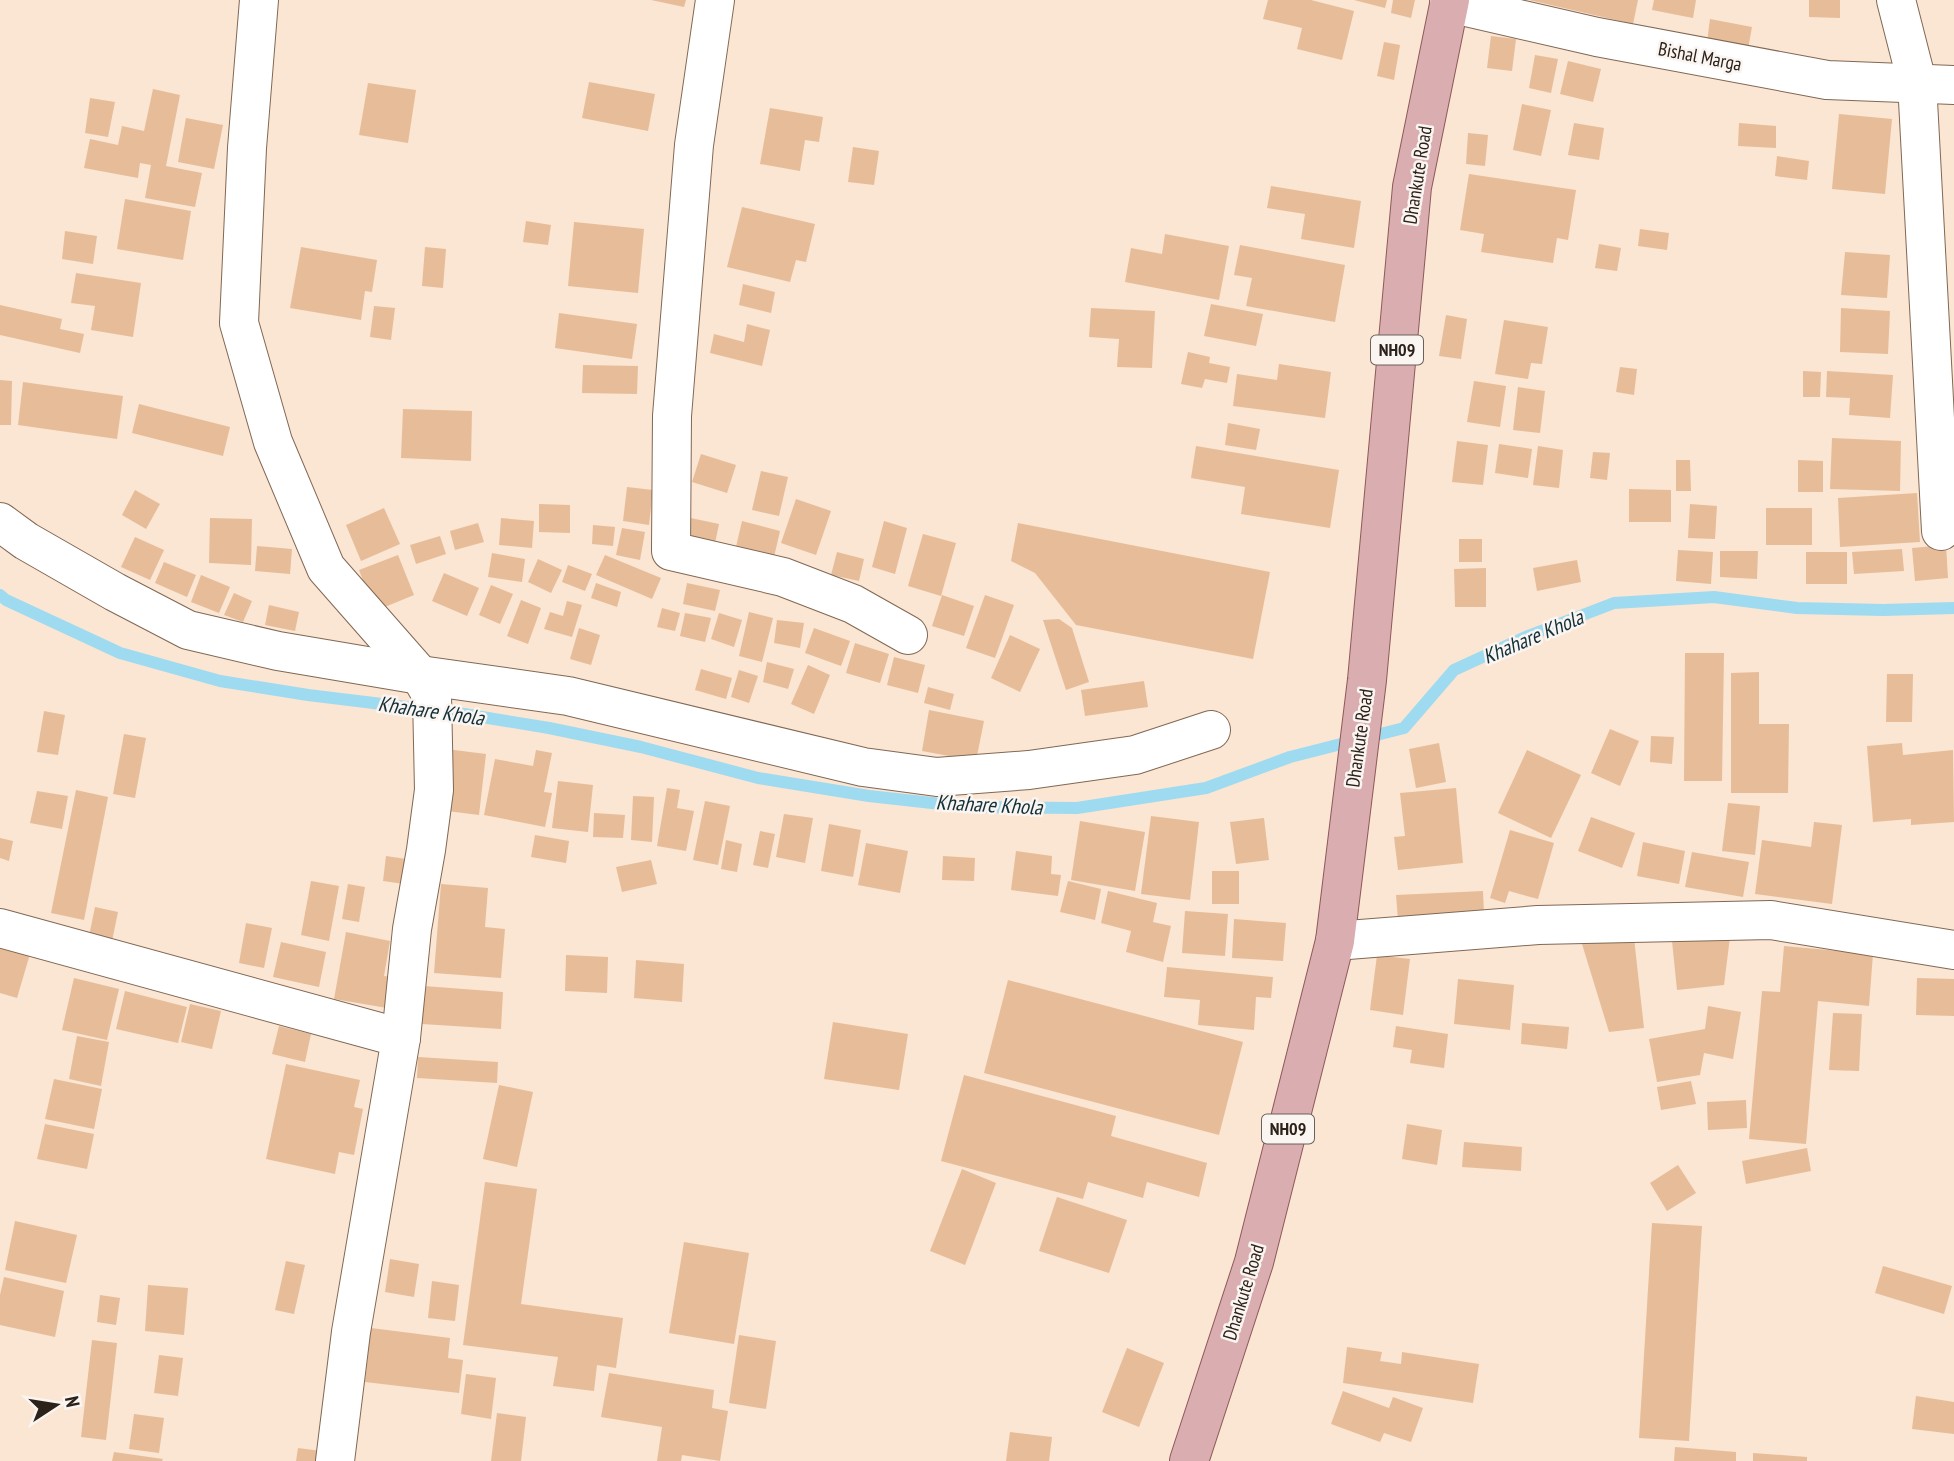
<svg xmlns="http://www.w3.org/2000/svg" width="1954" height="1461" font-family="'PT Sans Narrow',sans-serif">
<rect width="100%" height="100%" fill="#fbe5d3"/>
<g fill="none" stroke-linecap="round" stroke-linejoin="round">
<polyline stroke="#9edbf0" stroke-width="12" points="0,595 6,600 120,653 220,681 308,695 464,714 549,728 641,747 758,778 869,796 968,807 1077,808 1206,788 1290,757 1404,728 1454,670 1528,636 1614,603 1714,597 1797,608 1883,610 1954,608"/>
</g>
<g fill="#e7bd99">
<polygon points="651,0 686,0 684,7"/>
<polygon points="1268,0 1311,0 1354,11 1342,60 1297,49 1302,28 1263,19"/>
<polygon points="1354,0 1387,0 1385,8"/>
<polygon points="1393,0 1415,0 1411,18 1391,13"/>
<polygon points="1529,0 1638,0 1633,24"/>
<polygon points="1654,0 1696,0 1693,18 1652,10"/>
<polygon points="1809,0 1840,0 1840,18 1809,17"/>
<polygon points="1710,19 1752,27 1748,49 1707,42"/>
<polygon points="1491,36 1516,39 1512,71 1487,68"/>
<polygon points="1384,42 1400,45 1394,80 1377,76"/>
<polygon points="1535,55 1558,59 1551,93 1529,88"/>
<polygon points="1568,61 1601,69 1593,102 1560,94"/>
<polygon points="589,82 655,94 648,131 582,118"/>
<polygon points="368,83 416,90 408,143 359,135"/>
<polygon points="153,89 180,95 166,166 202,173 195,207 145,198 151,165 140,163 138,178 84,168 90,139 118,145 122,126 144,131"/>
<polygon points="90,98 115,102 108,137 85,133"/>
<polygon points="1522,104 1551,110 1541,156 1513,150"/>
<polygon points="770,108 823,117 819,142 805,140 800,171 760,164"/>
<polygon points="1839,114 1892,119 1885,194 1832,189"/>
<polygon points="186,118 223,125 214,169 178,162"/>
<polygon points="1574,123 1604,128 1599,160 1568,155"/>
<polygon points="1739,123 1776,126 1776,148 1738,146"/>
<polygon points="1468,133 1488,135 1485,166 1466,164"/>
<polygon points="853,147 879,151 874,185 848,182"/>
<polygon points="1777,156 1809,161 1807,180 1775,176"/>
<polygon points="1469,174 1576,190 1568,240 1557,238 1553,263 1481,252 1484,234 1460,230"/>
<polygon points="1271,186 1361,201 1354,248 1301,239 1305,214 1267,208"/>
<polygon points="125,199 191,211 183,260 117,249"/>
<polygon points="742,207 815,224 806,262 796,260 790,282 727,267"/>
<polygon points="526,221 551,225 548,245 523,242"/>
<polygon points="574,222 644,229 638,293 568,286"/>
<polygon points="1640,229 1669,233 1667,250 1638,246"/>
<polygon points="65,231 97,236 93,264 62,259"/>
<polygon points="1165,234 1229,246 1219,300 1125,282 1131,248 1162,254"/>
<polygon points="1599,244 1621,248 1617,271 1595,268"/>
<polygon points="1240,245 1345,265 1335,322 1246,306 1252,278 1234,275"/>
<polygon points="301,247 377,260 372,292 365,291 361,320 290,308"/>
<polygon points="425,247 446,249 443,288 422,286"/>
<polygon points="1845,252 1890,255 1887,298 1841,295"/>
<polygon points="76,273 141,283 133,337 91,330 95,306 71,303"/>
<polygon points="743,284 775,292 771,313 739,305"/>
<polygon points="1211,304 1263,314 1256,346 1204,336"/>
<polygon points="0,305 62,319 60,329 84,334 80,353 0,335"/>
<polygon points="374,306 395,308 391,340 370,337"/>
<polygon points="1091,308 1155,311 1152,368 1117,367 1119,339 1089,337"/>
<polygon points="1841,308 1890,311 1888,354 1840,352"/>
<polygon points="559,313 637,324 632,359 555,348"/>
<polygon points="1446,315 1467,319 1461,359 1439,356"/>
<polygon points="1504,320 1548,327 1542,364 1531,363 1528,379 1495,374"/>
<polygon points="747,324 770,330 762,366 710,353 714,334 744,342"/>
<polygon points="1188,352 1210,357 1209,363 1230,367 1227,383 1205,379 1202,388 1181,384"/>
<polygon points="1279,364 1331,372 1325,418 1233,406 1237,374 1277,380"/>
<polygon points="583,365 638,366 637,394 582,393"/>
<polygon points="1620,367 1637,369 1634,395 1616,392"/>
<polygon points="1803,371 1821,372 1820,397 1803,397"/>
<polygon points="1827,371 1893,375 1890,418 1849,415 1850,398 1826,397"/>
<polygon points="0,380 12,381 11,425 0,425"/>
<polygon points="1474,381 1506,386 1500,427 1467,422"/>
<polygon points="23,382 123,396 117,439 18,425"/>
<polygon points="1518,387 1545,391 1540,433 1513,430"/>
<polygon points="139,404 230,427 223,456 132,433"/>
<polygon points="403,409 472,411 471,461 401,458"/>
<polygon points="1228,423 1260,429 1256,450 1225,445"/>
<polygon points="1832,438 1901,441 1900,491 1830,489"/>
<polygon points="1457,441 1488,445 1483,485 1452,482"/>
<polygon points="1499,444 1532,449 1528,478 1495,473"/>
<polygon points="1196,446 1339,470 1330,528 1241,514 1245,487 1191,478"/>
<polygon points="1538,446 1563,450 1559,488 1533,485"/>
<polygon points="1593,452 1610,453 1607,480 1590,478"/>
<polygon points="701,454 736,465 727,493 692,482"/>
<polygon points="1676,460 1690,460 1691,491 1676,491"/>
<polygon points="1798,460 1823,461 1823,492 1798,492"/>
<polygon points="761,471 788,477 779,516 752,510"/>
<polygon points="627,487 653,490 649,525 623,521"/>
<polygon points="1629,489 1671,490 1671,522 1629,522"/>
<polygon points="135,490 160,504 146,529 122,515"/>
<polygon points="1917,493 1920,542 1840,547 1838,498"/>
<polygon points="796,499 831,511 816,555 781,543"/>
<polygon points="539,504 570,505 570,533 539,532"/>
<polygon points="1690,504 1717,506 1715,539 1688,538"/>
<polygon points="384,508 400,544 361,561 346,525"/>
<rect x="1766" y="508" width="46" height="37"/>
<polygon points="686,517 719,524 713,553 680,546"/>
<polygon points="210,518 252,519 251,565 209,563"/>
<polygon points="501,518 534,521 532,548 499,545"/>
<polygon points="742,521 780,531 774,557 736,547"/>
<polygon points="884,521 907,528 895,574 872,567"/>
<polygon points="478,523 484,542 455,550 450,531"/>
<polygon points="1018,523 1270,572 1253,659 1076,625 1035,573 1011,561"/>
<polygon points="593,525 615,527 613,546 592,544"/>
<polygon points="622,528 645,532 640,560 616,555"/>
<polygon points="923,534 956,543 941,596 908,586"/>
<polygon points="440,536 446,554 416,564 410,545"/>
<polygon points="135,537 164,550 150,580 121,567"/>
<rect x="1459" y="539" width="23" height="23"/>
<polygon points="1946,545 1948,578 1915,581 1912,548"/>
<polygon points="257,546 292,549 290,574 255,571"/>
<polygon points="1902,549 1904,571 1854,574 1852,552"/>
<polygon points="1678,550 1713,552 1711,584 1676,581"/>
<polygon points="1720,551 1758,551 1757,579 1720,577"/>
<polygon points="837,552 864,559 859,581 831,575"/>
<rect x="1806" y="552" width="41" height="32"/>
<polygon points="492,553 525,559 522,582 488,577"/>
<polygon points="398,555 414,595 375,611 359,570"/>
<polygon points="605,555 661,578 652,599 596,575"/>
<polygon points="538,559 562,570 551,593 528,582"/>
<polygon points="1577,560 1581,582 1537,591 1533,568"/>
<polygon points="164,562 196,575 187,597 155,583"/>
<polygon points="568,565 592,574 585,591 562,582"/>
<polygon points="1486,568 1486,607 1455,607 1454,569"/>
<polygon points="444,573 479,588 467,616 432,601"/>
<polygon points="201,575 230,587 219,613 191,602"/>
<polygon points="596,583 621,592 617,607 591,598"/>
<polygon points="687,583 720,590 715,611 683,604"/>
<polygon points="491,585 513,594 500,624 479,615"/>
<polygon points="234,593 252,601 243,622 224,615"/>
<polygon points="942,595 974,606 964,636 932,626"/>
<polygon points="985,595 1014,605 995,658 966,648"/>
<polygon points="521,600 541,608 528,644 507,636"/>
<polygon points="567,601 582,605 572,637 544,629 550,612 563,616"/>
<polygon points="269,605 299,612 295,631 265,625"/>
<polygon points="662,608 680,613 675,631 657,627"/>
<polygon points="749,612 773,618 762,662 739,656"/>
<polygon points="685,613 711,618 705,642 680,636"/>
<polygon points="719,613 742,620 734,647 711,639"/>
<polygon points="1059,619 1072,628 1089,682 1066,690 1043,620"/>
<polygon points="777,620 804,623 800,648 774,643"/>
<polygon points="579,628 600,635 591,665 570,659"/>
<polygon points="814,628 850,641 841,666 805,653"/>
<polygon points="1010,635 1040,649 1020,692 991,678"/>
<polygon points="855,643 889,654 880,683 846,673"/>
<polygon points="1685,653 1724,653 1722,781 1684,781"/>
<polygon points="894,657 925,665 918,693 887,685"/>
<polygon points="767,662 794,669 788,689 763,682"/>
<polygon points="808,665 830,675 814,714 791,704"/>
<polygon points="701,669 732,678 726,699 695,690"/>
<polygon points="739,670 758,676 749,703 731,697"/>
<polygon points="1759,672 1759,724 1789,724 1788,793 1731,793 1731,673"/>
<polygon points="1887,674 1913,674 1912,722 1886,722"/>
<polygon points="1144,681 1148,707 1085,716 1081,690"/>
<polygon points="928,687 954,694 950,710 924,703"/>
<polygon points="929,710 984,721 976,761 922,751"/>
<polygon points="44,711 65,715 58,755 37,752"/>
<polygon points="1610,729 1639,741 1620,786 1591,773"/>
<polygon points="124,734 146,738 135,798 113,794"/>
<polygon points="1651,736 1674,737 1672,764 1650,762"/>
<polygon points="1439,743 1446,782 1416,788 1409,749"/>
<polygon points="1902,743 1903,755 1953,750 1954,822 1911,825 1911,819 1873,822 1867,746"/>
<polygon points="446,749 486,754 479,815 439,810"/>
<polygon points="536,750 552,753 544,792 552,793 545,827 484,815 495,759 533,766"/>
<polygon points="1527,750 1581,775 1551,838 1498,813"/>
<polygon points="558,781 593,785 588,832 552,828"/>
<polygon points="667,788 680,790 677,808 694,811 686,851 657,846"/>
<polygon points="1456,788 1463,863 1398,870 1394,837 1405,836 1400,793"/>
<polygon points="76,790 108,797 84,920 51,913"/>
<polygon points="37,791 68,796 62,829 30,823"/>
<polygon points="633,796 654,797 652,842 631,840"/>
<polygon points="705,801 730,806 718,865 693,860"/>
<polygon points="1728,803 1760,806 1755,855 1722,851"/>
<polygon points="594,813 625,815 623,838 593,837"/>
<polygon points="784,814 813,818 805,863 776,857"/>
<polygon points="1151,816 1199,822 1190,900 1141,894"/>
<polygon points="1591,817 1635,833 1622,868 1578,851"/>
<polygon points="1264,818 1269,860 1236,864 1230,822"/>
<polygon points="1080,821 1145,832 1135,891 1071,880"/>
<polygon points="1814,822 1842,825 1832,904 1755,894 1762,840 1811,847"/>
<polygon points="829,824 861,830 853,877 821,871"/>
<polygon points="1510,830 1554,843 1538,899 1509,891 1505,903 1490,898"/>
<polygon points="760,831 775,834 768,868 753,865"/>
<polygon points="535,835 569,841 566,863 531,857"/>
<polygon points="0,838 13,841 9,861 0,858"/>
<polygon points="726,840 742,844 737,872 721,869"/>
<polygon points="1643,842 1685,851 1679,884 1637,876"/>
<polygon points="866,843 908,851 900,893 858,885"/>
<polygon points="1016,851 1052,856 1051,874 1061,875 1058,896 1011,890"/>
<polygon points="1692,852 1749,862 1743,897 1685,887"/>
<polygon points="386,856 406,859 404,884 383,881"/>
<polygon points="943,856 975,858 974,881 942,880"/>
<polygon points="651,860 657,884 622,892 616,867"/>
<rect x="1212" y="871" width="27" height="33"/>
<polygon points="311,881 339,886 329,941 301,935"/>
<polygon points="1068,881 1101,889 1095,920 1060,912"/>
<polygon points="348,884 365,887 359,922 342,919"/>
<polygon points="441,884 488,888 485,927 505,929 501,978 434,973"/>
<polygon points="1108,891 1157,903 1153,922 1171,926 1163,962 1126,952 1131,931 1101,923"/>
<polygon points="1483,891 1484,915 1398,920 1396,895"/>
<polygon points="95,907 118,912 112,941 89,936"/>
<polygon points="1185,911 1228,914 1225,956 1182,953"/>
<polygon points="1234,919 1286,923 1283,961 1232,958"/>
<polygon points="246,923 272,928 264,968 239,963"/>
<polygon points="346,932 390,941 384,976 392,977 387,1008 334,999"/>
<polygon points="1730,937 1724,985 1677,990 1672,941"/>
<polygon points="1634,938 1644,1028 1609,1032 1582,944"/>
<polygon points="281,942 326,952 319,987 273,977"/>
<polygon points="0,946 30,954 17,998 0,993"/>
<polygon points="1784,946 1873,954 1869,1006 1818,1001 1806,1144 1749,1139 1762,991 1780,992"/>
<polygon points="566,955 608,957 607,993 565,991"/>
<polygon points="1377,955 1410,959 1403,1015 1370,1010"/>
<polygon points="636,960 684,964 682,1002 634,998"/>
<polygon points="1167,967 1273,977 1271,998 1256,997 1254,1030 1198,1025 1200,1000 1164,997"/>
<polygon points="74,978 119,989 107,1040 62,1030"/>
<polygon points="1917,978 1954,979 1954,1016 1916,1015"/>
<polygon points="1458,979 1514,985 1510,1030 1454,1024"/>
<polygon points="1008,980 1243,1042 1219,1135 984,1073"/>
<polygon points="424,986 503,992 501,1029 422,1024"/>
<polygon points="125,991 187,1007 178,1043 116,1029"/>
<polygon points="190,1004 221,1011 212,1049 181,1042"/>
<polygon points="1708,1006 1741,1012 1733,1059 1704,1053 1700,1075 1657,1082 1649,1039 1705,1029"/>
<polygon points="1833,1013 1862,1014 1859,1071 1829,1070"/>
<polygon points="833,1022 908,1034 899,1090 824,1079"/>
<polygon points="1522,1023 1569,1027 1567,1049 1521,1044"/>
<polygon points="279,1026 311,1034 305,1062 272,1054"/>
<polygon points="1396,1026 1448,1034 1444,1068 1410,1063 1412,1050 1393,1047"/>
<polygon points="77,1036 109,1042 101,1086 69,1079"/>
<polygon points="418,1057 498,1062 497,1083 417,1078"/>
<polygon points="286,1064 360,1080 354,1107 363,1109 354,1155 339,1152 335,1174 266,1159"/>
<polygon points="964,1075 1116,1116 1111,1136 1207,1163 1199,1197 1147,1182 1143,1198 1088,1182 1083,1199 941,1161"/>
<polygon points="54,1079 102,1089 94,1129 45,1119"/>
<polygon points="1691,1081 1696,1104 1661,1110 1657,1087"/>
<polygon points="499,1085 533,1092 517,1167 483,1159"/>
<polygon points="1746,1100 1747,1128 1708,1130 1707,1102"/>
<polygon points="45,1124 94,1134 87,1169 37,1159"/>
<polygon points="1407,1124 1442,1130 1437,1165 1402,1159"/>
<polygon points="1464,1142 1522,1147 1521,1171 1462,1167"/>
<polygon points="1807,1148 1811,1171 1746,1184 1742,1161"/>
<polygon points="1678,1165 1696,1193 1667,1211 1650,1183"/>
<polygon points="962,1169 996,1183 965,1265 930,1251"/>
<polygon points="485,1182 537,1189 521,1304 623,1318 616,1368 597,1365 594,1391 553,1386 558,1357 463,1345"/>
<polygon points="1057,1197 1127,1220 1109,1273 1039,1251"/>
<polygon points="15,1221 77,1235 66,1283 5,1270"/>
<polygon points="1652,1223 1702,1226 1689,1441 1639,1438"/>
<polygon points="684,1242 749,1253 734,1344 669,1333"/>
<polygon points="390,1259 419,1264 414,1297 385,1292"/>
<polygon points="286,1261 305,1265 294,1314 275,1310"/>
<polygon points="1883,1266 1952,1286 1944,1314 1875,1293"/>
<polygon points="4,1277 64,1291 55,1337 0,1325 0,1295"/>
<polygon points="432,1281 459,1285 455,1321 428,1318"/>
<polygon points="148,1285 188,1288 184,1335 145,1331"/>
<polygon points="100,1295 120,1298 116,1325 97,1322"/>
<polygon points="371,1328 450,1338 448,1358 463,1360 459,1393 365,1382"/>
<polygon points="739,1335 776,1341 766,1409 729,1403"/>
<polygon points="92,1340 117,1343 106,1440 81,1437"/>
<polygon points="1347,1347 1382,1352 1380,1361 1401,1364 1402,1352 1479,1364 1473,1403 1343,1383"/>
<polygon points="1127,1348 1164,1363 1139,1427 1102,1412"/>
<polygon points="159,1355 183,1358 178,1396 154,1393"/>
<polygon points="609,1373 714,1390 712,1408 728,1411 720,1461 682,1455 681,1461 657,1461 662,1427 601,1417"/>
<polygon points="466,1374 496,1378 491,1419 461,1414"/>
<polygon points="1343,1391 1389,1408 1393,1397 1423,1408 1411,1442 1384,1433 1380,1442 1331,1424"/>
<polygon points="1916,1396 1954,1402 1954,1434 1912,1429"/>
<polygon points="497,1413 526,1417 521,1461 491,1461"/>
<polygon points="134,1414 164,1418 159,1453 129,1449"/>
<polygon points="1010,1432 1052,1437 1049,1461 1006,1461"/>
<polygon points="1675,1447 1736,1452 1736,1461 1674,1461"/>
<polygon points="298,1448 329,1452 328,1461 296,1461"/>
<polygon points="114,1452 163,1459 162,1461 112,1461"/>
<polygon points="1753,1453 1807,1457 1807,1461 1753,1461"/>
</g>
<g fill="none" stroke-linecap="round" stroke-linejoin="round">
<defs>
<g id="minor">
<polyline points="259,0 247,148 239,323 273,442 326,568 420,675 432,696 434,790 426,850 412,929 401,1038 351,1332 335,1461"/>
<polyline points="715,0 694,145 672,416 671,551 783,577 853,604 908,635"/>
<polyline points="1896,0 1917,82 1941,531"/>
<polyline points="1449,3 1597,37 1827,80 1954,85"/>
<polyline points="0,522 26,541 115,592 188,630 278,651 420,675 568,696 863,767 937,777 1029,770 1135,755 1211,730"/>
<polyline points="0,928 401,1038"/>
<polyline points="1335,941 1538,925 1771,920 1954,950"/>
</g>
<polyline id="major" points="1189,1461 1254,1262 1335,941 1367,680 1412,187 1450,0"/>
</defs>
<use href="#minor" stroke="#806854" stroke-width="40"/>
<use href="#major" stroke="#8e5959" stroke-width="40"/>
<use href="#minor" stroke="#fff" stroke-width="38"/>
<use href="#major" stroke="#daadb0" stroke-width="38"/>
</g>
<g text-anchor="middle" stroke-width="5" stroke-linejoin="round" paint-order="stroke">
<g fill="#fbf5f1" stroke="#6a615a" stroke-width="2">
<rect x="1371" y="335.5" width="52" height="29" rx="5"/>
<rect x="1262" y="1114.5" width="52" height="29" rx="5"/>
</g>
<g font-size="18" font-weight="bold" fill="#2c221a">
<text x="1397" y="356">NH09</text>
<text x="1288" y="1135">NH09</text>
</g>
<g font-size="19" fill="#2c221a" stroke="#fbf5f1">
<text transform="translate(1700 56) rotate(11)" y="7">Bishal Marga</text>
<text transform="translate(1417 175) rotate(-81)" y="7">Dhankute Road</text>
<text transform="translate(1359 738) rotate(-82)" y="7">Dhankute Road</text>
<text transform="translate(1243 1292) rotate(-73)" y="7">Dhankute Road</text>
</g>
<g font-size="21" font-style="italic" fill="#12303a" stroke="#fbf5f1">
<text transform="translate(1533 637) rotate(-23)" y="7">Khahare Khola</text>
<text transform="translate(431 711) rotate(8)" y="7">Khahare Khola</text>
<text transform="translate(989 805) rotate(3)" y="7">Khahare Khola</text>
</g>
</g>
<g transform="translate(56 1405) rotate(78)" stroke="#fbf5f1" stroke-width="5" paint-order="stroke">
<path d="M0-5L12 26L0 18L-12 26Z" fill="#2c221a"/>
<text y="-10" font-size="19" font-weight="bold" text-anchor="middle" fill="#2c221a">N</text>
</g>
</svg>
